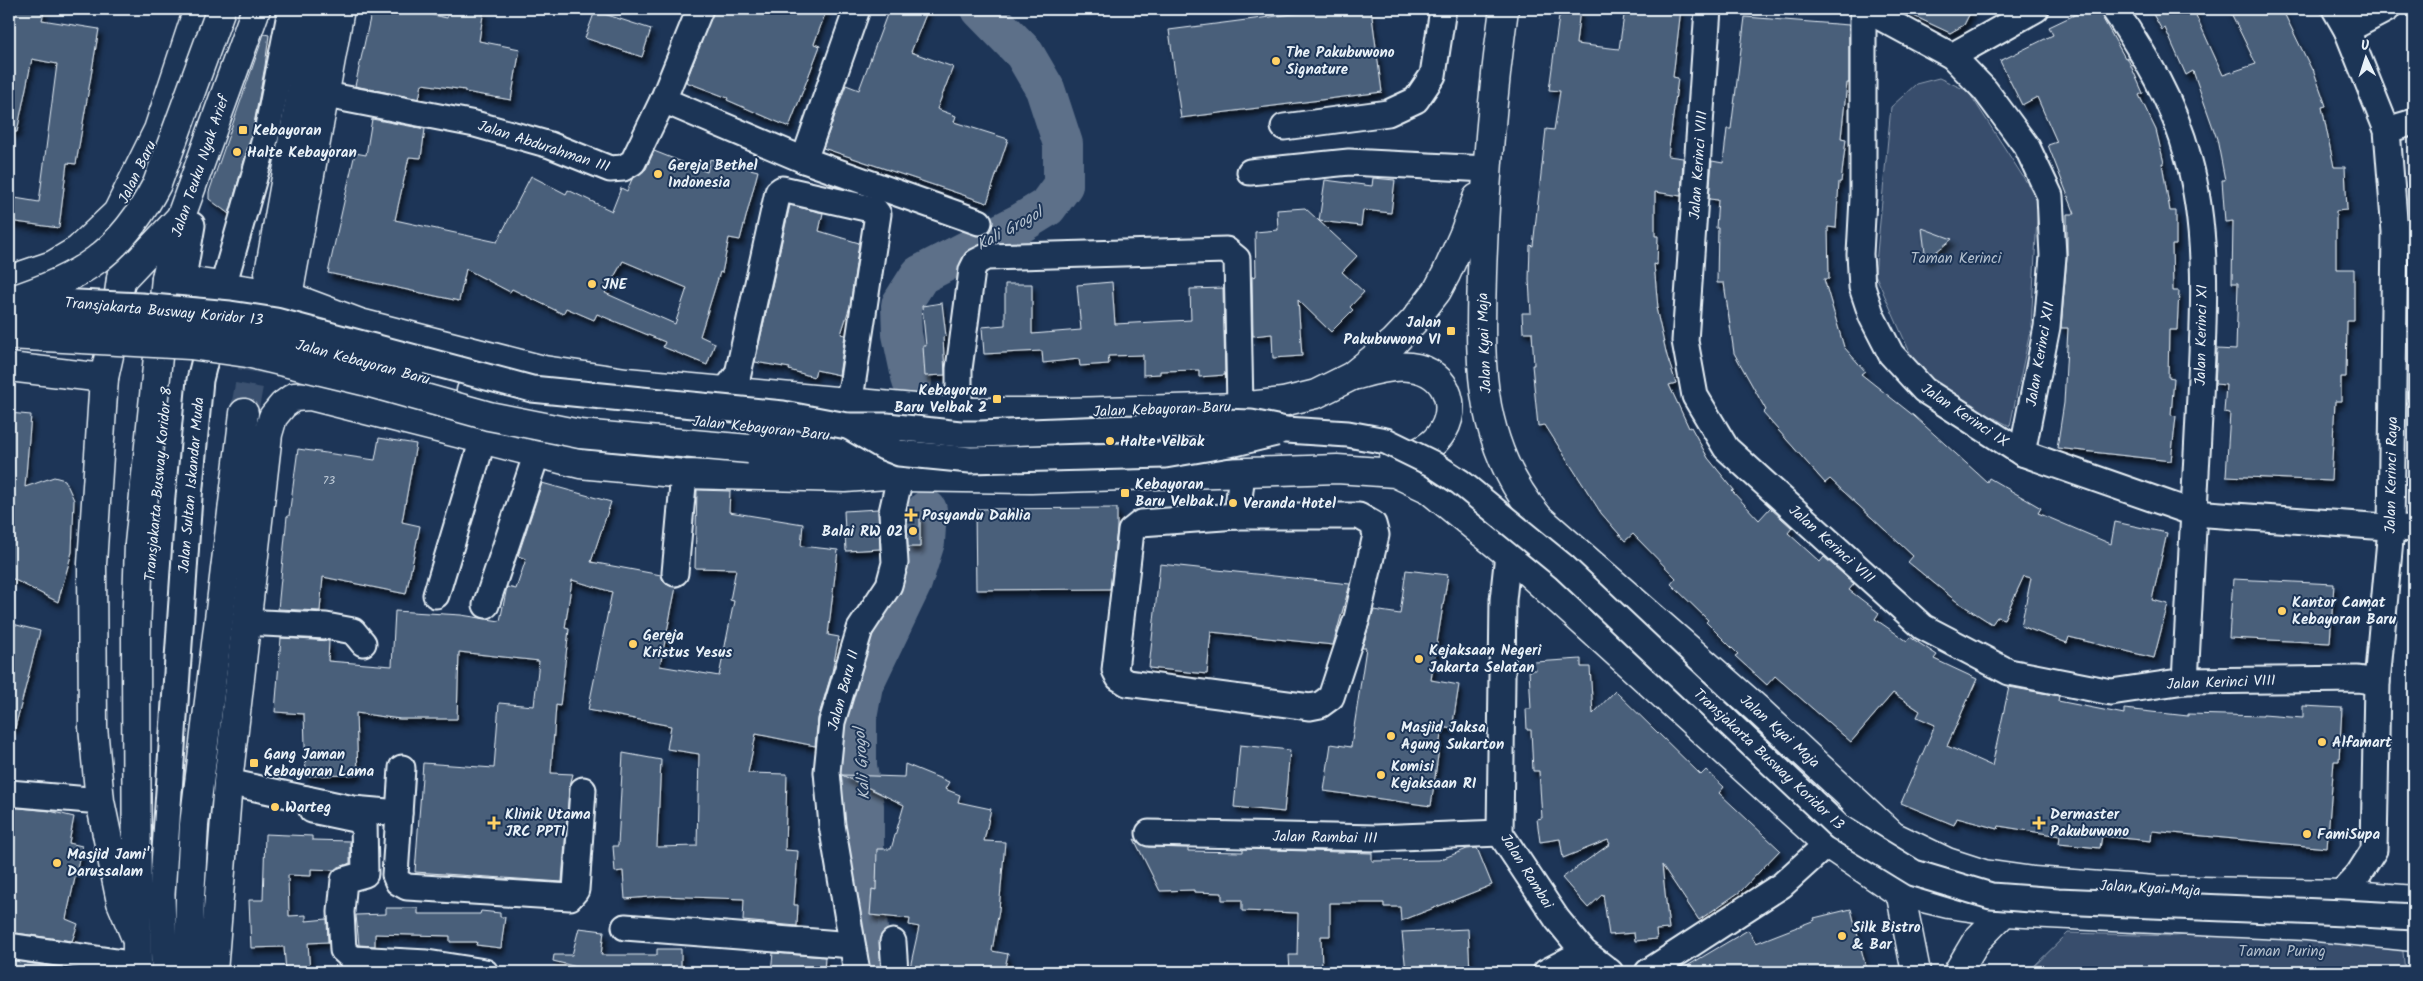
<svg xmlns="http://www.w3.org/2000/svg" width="2423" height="981" font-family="Kalam,sans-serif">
<defs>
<filter id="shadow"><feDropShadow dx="3" dy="5.5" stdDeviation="2.5" flood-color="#0009"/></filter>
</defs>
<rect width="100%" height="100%" fill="#1d3557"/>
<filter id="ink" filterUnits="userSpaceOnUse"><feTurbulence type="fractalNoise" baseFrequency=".02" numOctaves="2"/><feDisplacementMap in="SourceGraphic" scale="10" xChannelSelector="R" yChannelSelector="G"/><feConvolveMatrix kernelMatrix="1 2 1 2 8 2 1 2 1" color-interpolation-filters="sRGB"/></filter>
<g filter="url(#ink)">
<g fill="#374d6c" stroke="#909fb2">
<polygon points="1939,78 1968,91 2038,200 2031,327 2010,426 1923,382 1875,274 1891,107 1916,84"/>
<polygon points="2290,927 2402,942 2405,972 2028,972 2068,933 2175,936"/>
</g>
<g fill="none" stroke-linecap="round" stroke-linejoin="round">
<g stroke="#5d7089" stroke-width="40">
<polyline points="912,381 902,334 901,305 920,275 1021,223 1047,207 1063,185 1063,144 1045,89 1024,53 981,9"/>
<polyline points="871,972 864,874 864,806 857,766 857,718 863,685 912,583 925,542 927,510"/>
</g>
</g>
<g fill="#495e7a" stroke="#e8f1f8" fill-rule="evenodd" filter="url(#shadow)">
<polygon points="9,9 45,9 42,20 99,29 76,164 67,163 59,228 9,221 9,197 39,202 57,64 32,59 17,132 9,132"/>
<polygon points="372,9 406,9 447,18 448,9 484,9 479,41 520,49 511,100 465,92 465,90 422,84 419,99 355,86"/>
<polygon points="714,9 827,9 814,44 820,46 789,127 727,100 728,98 686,82"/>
<polygon points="889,9 928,9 911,52 953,67 937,109 956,116 954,122 1008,139 987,203 823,148 846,85 859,90"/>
<polygon points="1332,9 1371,9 1382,92 1181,118 1169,30"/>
<polygon points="1560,9 1580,9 1576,44 1619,49 1625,9 1681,9 1673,77 1678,78 1668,156 1683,158 1681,196 1655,192 1655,236 1658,236 1657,265 1654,264 1658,308 1656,308 1667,356 1676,383 1669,385 1689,428 1691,427 1708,458 1734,490 1732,491 1759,520 1770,508 1792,528 1788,533 1820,562 1824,557 1854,584 1849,590 1879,613 1875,619 1907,641 1910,637 1937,655 1934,659 1977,679 1947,746 1992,766 2009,687 2059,696 2058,701 2124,714 2124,709 2188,716 2188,714 2263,716 2263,715 2303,718 2303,706 2342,708 2339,761 2334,761 2327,848 2152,831 2151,841 2102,836 2100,848 2059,844 2060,836 1999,826 1998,829 1957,818 1954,825 1901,803 1935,725 1917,717 1920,711 1893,693 1851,742 1775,676 1767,685 1735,656 1738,654 1706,622 1708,620 1671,584 1676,578 1633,534 1625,541 1601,513 1545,425 1538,426 1532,365 1534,365 1532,332 1523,332 1522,313 1531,313 1529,280 1530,245 1533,246 1546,129 1554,130 1560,91 1549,90"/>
<polygon points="1899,9 1972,9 1964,25 1950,33"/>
<polygon points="2087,9 2100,9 2102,17 2125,58 2127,57 2143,93 2139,95 2156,130 2164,163 2162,163 2170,211 2176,211 2176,245 2172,245 2173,291 2179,291 2177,330 2169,330 2168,377 2174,378 2171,415 2176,416 2171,461 2057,448 2064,403 2068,328 2061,328 2067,257 2067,214 2075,214 2048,145 2057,142 2037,97 2022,105 2000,61 2053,35 2049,27"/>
<polygon points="2150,9 2199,9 2194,11 2223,75 2256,64 2229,9 2282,9 2312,70 2313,69 2326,106 2322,107 2334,167 2345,167 2347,210 2336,211 2336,269 2354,269 2354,321 2347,321 2346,377 2341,377 2341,401 2335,401 2331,481 2226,476 2230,413 2224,412 2226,385 2215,384 2217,349 2236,350 2238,283 2232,283 2233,221 2225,222 2222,180 2225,180 2217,139 2193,71 2186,75 2165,28 2162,30"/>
<polygon points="595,11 651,29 642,57 585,38"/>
<polygon points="1745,17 1849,25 1849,83 1847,83 1841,138 1846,139 1841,182 1839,182 1836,228 1828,227 1829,279 1824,279 1844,347 1865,371 1861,374 1914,416 1987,482 1989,478 2041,508 2038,513 2111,544 2115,522 2167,533 2152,600 2168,604 2154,658 2069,637 2067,643 2021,626 2031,578 2024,576 2004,619 1997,617 1992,624 1956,601 1908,562 1913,556 1830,479 1825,483 1763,413 1766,410 1734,353 1724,283 1717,283 1718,228 1716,228 1718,200 1709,199 1712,161 1723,163 1727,129 1731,129"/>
<polygon points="264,34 269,35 265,66 253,129 229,214 209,199 209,192"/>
<path d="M 372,119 L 425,129 L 421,158 L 409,157 L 395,220 L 497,242 L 531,176 L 566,194 L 568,190 L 612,211 L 621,188 L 627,191 L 632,179 L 646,169 L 654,151 L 707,172 L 710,159 L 758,171 L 740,240 L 729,238 L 722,273 L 720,272 L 700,336 L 715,343 L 707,365 L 663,347 L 665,342 L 597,314 L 594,320 L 566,308 L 563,314 L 512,289 L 510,292 L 466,269 L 459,301 L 328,273 L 355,153 L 366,155 ZM 623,261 L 687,288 L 675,324 L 605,293 Z"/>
<polygon points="1373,178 1395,180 1391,213 1363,210 1361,226 1319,221 1325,180 1372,186"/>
<polygon points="790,205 823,213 819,231 859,243 850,306 841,334 845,335 839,375 816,370 814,377 789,370 790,368 755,362"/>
<polygon points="1305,208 1357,256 1342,272 1364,292 1350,307 1353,310 1331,332 1298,300 1302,356 1273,358 1272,334 1253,336 1252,277 1256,276 1255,232 1278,230 1277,210"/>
<polygon points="1922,228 1952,239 1926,260"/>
<polygon points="1112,282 1115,324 1191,320 1190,289 1223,288 1225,375 1199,377 1199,370 1160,371 1160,374 1143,375 1143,355 1108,356 1109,364 1080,366 1079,359 1043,363 1042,351 984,354 982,327 1005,325 1005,284 1032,284 1032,334 1081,330 1077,285"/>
<polygon points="942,303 946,336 943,337 945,375 925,376 923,346 926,346 922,306"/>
<polygon points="9,413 31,415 25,487 54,477 65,480 74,500 72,552 58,602 9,577"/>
<polygon points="379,438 416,444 402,522 420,526 406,594 323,577 320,611 278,609 287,516 289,516 298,449 375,460"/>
<polygon points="542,483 611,502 591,562 661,575 666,584 676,587 660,666 719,676 734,601 730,600 736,569 695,568 697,490 730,491 729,512 803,524 801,546 838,550 828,635 839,637 832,672 818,718 815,746 756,734 748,773 787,774 785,850 798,851 794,905 798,905 797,926 743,921 744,899 661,896 625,899 623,871 615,872 613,846 618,846 623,753 661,760 657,847 697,846 699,754 667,749 671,726 588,710 612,592 572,580 565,628 569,629 560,706 556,705 551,773 573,774 569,789 562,882 415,872 423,763 494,768 499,703 534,706 539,661 459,652 457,719 400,719 356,713 358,775 306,776 304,714 275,712 281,638 329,641 328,661 392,666 395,611 461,615 500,621 507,587 516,589 526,559 518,556"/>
<polygon points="1117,508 1117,529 1110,589 976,590 975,509"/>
<polygon points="878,509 880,549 846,551 844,511"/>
<polygon points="907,516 920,516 920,547 908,547"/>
<polygon points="1160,564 1350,584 1333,645 1211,632 1207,674 1149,668"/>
<polygon points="1406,570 1448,575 1431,680 1459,685 1452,729 1442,727 1431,806 1324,791 1331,744 1351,747 1366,648 1362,648 1374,610 1400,614"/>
<polygon points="2233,579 2334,584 2330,643 2229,638"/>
<polygon points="9,623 40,631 15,728 9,727"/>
<polygon points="1581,659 1581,667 1590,667 1593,714 1615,691 1701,775 1706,770 1724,787 1719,793 1780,850 1741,891 1699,920 1662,865 1669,929 1656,930 1657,939 1635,941 1634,933 1609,935 1603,894 1588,908 1562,878 1610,844 1608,840 1563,858 1560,839 1540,842 1537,819 1542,818 1539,771 1533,771 1531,730 1527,730 1526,709 1531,709 1529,670 1536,670 1535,662"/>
<polygon points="1240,745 1290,750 1284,812 1234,807"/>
<polygon points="905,764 949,782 945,789 960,795 958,802 991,809 984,841 1005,842 999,910 992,951 1008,954 1004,972 909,972 919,927 909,925 910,919 870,915 872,889 876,890 877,849 891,849 904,805 842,775 904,777"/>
<polygon points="9,807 50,811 74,817 69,843 82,846 66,919 78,924 72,941 9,932"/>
<polygon points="265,834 312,836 312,840 350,841 350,863 334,870 311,869 311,876 288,875 289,916 306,915 306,921 327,919 328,942 308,943 310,972 286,972 284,947 251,948 249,900 263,900"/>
<polygon points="1134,839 1148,847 1188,848 1188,851 1243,852 1243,849 1372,853 1372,861 1439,860 1467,849 1477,848 1492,885 1401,921 1400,907 1384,907 1384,903 1330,903 1330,936 1321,936 1322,972 1290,972 1289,955 1297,955 1298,913 1242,911 1242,900 1222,900 1222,893 1194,892 1194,890 1160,891"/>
<polygon points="386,908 418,908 418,914 480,914 481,911 500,913 500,917 505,917 501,948 476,945 477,942 450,942 450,936 375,934 375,946 359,945 356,915 386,914"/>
<polygon points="1851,909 1867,972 1677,972 1748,930 1756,943 1815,920 1814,918"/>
<polygon points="579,928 604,931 601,955 657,955 657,949 681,949 681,972 597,972 553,961 554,955 572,955"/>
<polygon points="1468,929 1470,972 1406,972 1402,932"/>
<polygon points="773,953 825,957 824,972 771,972"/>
<polygon points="9,960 63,969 62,972 9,972"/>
</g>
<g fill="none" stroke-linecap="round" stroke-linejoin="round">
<polyline stroke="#3b516f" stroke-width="28" stroke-dasharray="28 14" stroke-linecap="butt" points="244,413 259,331"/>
<defs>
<g id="minor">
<polyline points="1708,9 1685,341 1695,396 1726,448 1923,627 2009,672 2111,692 2185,681 2358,679 2377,682"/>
<polyline points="1863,9 1863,198 1860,254 1862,287 1872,317 1891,354 1924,390 2022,453 2194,513 2414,529"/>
<polyline points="1865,9 1952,56 1985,90 2027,147 2050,196 2053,256 2047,327 2022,453"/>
<path d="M 2114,9 C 2145,55 2174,103 2188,157 C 2211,238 2203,333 2199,416 C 2194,505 2190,593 2185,681"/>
<polyline points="2347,30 2387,9"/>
<polyline points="1952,56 2036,9"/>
<polyline points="326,95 475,124 550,145 610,169 623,168 633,162 663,100 700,9"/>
<polyline points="663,100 804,160 979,222"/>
<polyline points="1284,127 1388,113 1416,100 1433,75 1443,9"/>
<polyline points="2387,130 2414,122"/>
<polyline points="804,160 857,9"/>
<polyline points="1250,172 1349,162 1487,169"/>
<polyline points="174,331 192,225"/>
<polyline points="726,390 738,374 778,192 782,189 875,210 878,214 852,386 846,402"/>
<polyline points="959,412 959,369 972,270 976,262 986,257 1226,250 1237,259 1240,407"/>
<polygon points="1237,516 1359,516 1373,524 1376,535 1357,618 1331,697 1320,705 1310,707 1127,683 1119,678 1115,670 1131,531 1141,523"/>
<polyline points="1237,516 1242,473"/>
<polyline points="1519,541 1508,554 1503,600 1500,833 1557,919 1584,952 1610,972"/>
<polyline points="675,573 684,474"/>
<polyline points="436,595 483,439"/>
<polyline points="486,605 537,453"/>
<polyline points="245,622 326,626 353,631 363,643"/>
<polyline points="402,768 395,875 398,882 407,887 570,897 576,890 583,790"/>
<polyline points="228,782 353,809 399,813"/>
<polyline points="9,793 100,801"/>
<polyline points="307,799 312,810 364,821 365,874 344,880 341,912 343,950 353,959 427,963 485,972"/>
<polyline points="1149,833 1376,838 1500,833"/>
<polyline points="2329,906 2358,875 2374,850 2377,682 2391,529 2395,232 2387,130 2347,30 2335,9"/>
<polyline points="625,927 852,945"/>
<polyline points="893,942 895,972"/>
<polyline points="9,946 137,965"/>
<polyline points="164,972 162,894 189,497 200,380 223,286 267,132 291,9"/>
<polyline points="857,972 832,825 827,772 832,722 860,629 889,585 895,563 892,512 897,490 902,477"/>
<polyline points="1546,972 1584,952"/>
<polyline points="1648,972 1782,885 1827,844 1863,807"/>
</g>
<g id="major">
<path d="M 1504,9 C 1492,96 1485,185 1482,273 C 1481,317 1479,362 1487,406 C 1495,447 1512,486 1539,518 L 1757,709 L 1893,836 L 1947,862 L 1984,874 L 2033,881 L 2155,890 L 2342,894 L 2414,900"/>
<polyline points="117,213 124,248 123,265 112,342 104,378 92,564 93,727 100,801 121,902 136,938"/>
<polyline points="9,280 53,265 78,250 117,213 158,130 198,9"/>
<polyline points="9,367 104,378"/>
<path d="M 1357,375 C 1374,370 1393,365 1410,367 C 1450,371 1462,414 1435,441 C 1424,452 1408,456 1393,460"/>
<polyline points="471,391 534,404 589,412 678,419 828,438 873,433"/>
<polyline points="937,420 959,412 1070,412 1240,407 1283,402 1316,394 1352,376 1394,342 1414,321 1437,291 1446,274 1463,236 1477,198"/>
<polyline points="749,449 807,454 860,461 886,475 902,477 1031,479 1337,469 1395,473 1427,488 1508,554 1827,844 1898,892 1948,904 2005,912 2307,926 2414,937"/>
<polyline points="1897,876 1916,972"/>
<polyline points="1958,972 1977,940 2013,903"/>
</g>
<g id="highway">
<polyline points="269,273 316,9"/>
<polyline points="166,278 288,296 360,323 544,370 626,382 959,412"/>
<polyline points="121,280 178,220"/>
<polyline points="288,296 340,9"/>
<polyline points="137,972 136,636 139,544 166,278 180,219 256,9"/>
<polyline points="188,972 190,897 194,825 244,413"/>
<polyline points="213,972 228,782 268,434 273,417 283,405 294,397 310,396 580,464 684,474 845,478 886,475"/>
</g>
</defs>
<use href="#minor" stroke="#e8f1f8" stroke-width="29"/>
<use href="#major" stroke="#e8f1f8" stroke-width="31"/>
<use href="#highway" stroke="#e8f1f8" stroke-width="31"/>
<use href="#minor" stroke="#1d3557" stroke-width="25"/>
<use href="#major" stroke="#1d3557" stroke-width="28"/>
<use href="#highway" stroke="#1d3557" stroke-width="28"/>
<defs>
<g id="minor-bridge">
<polyline points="13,300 141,306 230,314 276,321 532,389 783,414 847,426 887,426 960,434 981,434 1134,428 1223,422 1251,423 1286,430 1348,434 1386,441 1431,463 1460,482 1564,567 1839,827 1914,873 1991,896 2058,901 2344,913 2414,917"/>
<polyline points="848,426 884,447 899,453 970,460 1165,455 1235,443 1276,433"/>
</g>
<g id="major-bridge">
<path d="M 18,318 C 91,320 166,319 239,331 C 296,340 353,357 409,374"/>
<polyline points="9,335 190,345 247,353 367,382 489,416 580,434 749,449"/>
</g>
<path id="highway-bridge" d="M 9,301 C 81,278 121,253 157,184 L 221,9"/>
</defs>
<use href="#minor-bridge" stroke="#e8f1f8" stroke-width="29" stroke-linecap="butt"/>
<use href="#major-bridge" stroke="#e8f1f8" stroke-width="31" stroke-linecap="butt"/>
<use href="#highway-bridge" stroke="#e8f1f8" stroke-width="31" stroke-linecap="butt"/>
<use href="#minor-bridge" stroke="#1d3557" stroke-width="25"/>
<use href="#major-bridge" stroke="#1d3557" stroke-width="28"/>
<use href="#highway-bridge" stroke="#1d3557" stroke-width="28"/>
</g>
</g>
<g fill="#ffd166" stroke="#1d3557" stroke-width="2">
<circle cx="1276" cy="61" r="5"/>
<rect x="238" y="125" width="10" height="10" rx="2.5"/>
<circle cx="237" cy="152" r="5"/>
<circle cx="658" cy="174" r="5"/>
<circle cx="592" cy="284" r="5"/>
<rect x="1446" y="326" width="10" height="10" rx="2.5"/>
<rect x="992" y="394" width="10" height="10" rx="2.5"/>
<circle cx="1110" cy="441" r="5"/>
<rect x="1120" y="488" width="10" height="10" rx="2.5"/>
<circle cx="1233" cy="503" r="5"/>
<path d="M908.5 507.5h5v5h5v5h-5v5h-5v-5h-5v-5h5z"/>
<circle cx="913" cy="531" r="5"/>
<circle cx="2282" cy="611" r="5"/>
<circle cx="633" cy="644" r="5"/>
<circle cx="1419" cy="659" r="5"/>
<circle cx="1391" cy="736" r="5"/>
<circle cx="2322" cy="742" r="5"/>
<rect x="249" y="758" width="10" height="10" rx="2.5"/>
<circle cx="1381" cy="775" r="5"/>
<circle cx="275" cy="807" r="5"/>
<path d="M491.5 815.5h5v5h5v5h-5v5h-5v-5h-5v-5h5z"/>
<path d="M2036.5 815.5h5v5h5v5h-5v5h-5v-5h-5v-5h5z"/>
<circle cx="2307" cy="834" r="5"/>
<circle cx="57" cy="863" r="5"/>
<circle cx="1842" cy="936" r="5"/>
</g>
<g text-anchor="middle" stroke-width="4" stroke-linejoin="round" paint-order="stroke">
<g font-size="12" fill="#c0ccd8">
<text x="329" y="484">73</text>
</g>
<g font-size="15" font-weight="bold" fill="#e8f1f8" stroke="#1d3557" text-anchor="start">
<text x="1286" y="57">The Pakubuwono<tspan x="1286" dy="17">Signature</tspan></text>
<text x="253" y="135">Kebayoran</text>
<text x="247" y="157">Halte Kebayoran</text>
<text x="668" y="170">Gereja Bethel<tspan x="668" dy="17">Indonesia</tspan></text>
<text x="602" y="289">JNE</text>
<text x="1441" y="327" text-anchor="end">Jalan<tspan x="1441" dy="17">Pakubuwono VI</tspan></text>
<text x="987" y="395" text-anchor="end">Kebayoran<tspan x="987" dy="17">Baru Velbak 2</tspan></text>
<text x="1120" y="446">Halte Velbak</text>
<text x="1135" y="489">Kebayoran<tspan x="1135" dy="17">Baru Velbak 1</tspan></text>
<text x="1243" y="508">Veranda Hotel</text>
<text x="922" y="520">Posyandu Dahlia</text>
<text x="903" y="536" text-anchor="end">Balai RW 02</text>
<text x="2292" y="607">Kantor Camat<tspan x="2292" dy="17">Kebayoran Baru</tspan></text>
<text x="643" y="640">Gereja<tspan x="643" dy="17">Kristus Yesus</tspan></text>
<text x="1429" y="655">Kejaksaan Negeri<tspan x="1429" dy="17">Jakarta Selatan</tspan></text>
<text x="1401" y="732">Masjid Jaksa<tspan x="1401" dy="17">Agung Sukarton</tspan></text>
<text x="2332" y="747">Alfamart</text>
<text x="264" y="759">Gang Jaman<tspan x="264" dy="17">Kebayoran Lama</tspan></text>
<text x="1391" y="771">Komisi<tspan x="1391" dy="17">Kejaksaan RI</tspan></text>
<text x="285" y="812">Warteg</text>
<text x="505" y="819">Klinik Utama<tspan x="505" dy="17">JRC PPTI</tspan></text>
<text x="2050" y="819">Dermaster<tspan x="2050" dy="17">Pakubuwono</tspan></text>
<text x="2317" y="839">FamiSupa</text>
<text x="67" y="859">Masjid Jami'<tspan x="67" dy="17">Darussalam</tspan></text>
<text x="1852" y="932">Silk Bistro<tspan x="1852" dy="17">&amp; Bar</tspan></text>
</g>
<g font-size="15" fill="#e8f1f8" stroke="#1d3557">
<text transform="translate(544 146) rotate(18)" y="5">Jalan Abdurahman III</text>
<text transform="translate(1698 165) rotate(-86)" y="5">Jalan Kerinci VIII</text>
<text transform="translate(200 166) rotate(-71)" y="5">Jalan Teuku Nyak Arief</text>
<text transform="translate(137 172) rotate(-64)" y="5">Jalan Baru</text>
<text transform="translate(164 311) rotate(5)" y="5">Transjakarta Busway Koridor 13</text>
<text transform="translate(2201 335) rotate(-89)" y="5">Jalan Kerinci XI</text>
<text transform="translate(1484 343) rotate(-92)" y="5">Jalan Kyai Maja</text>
<text transform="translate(2040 354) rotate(-80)" y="5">Jalan Kerinci XII</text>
<text transform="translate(363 362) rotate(15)" y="5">Jalan Kebayoran Baru</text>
<text transform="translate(1162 409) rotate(-2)" y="5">Jalan Kebayoran Baru</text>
<text transform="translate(1965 415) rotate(34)" y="5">Jalan Kerinci IX</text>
<text transform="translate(761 428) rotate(6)" y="5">Jalan Kebayoran Baru</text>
<text transform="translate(2391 475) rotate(-89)" y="5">Jalan Kerinci Raya</text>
<text transform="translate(158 484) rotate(-85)" y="5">Transjakarta Busway Koridor 8</text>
<text transform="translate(191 485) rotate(-85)" y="5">Jalan Sultan Iskandar Muda</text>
<text transform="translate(1832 544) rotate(42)" y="5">Jalan Kerinci VIII</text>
<text transform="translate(2221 682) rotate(-2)" y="5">Jalan Kerinci VIII</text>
<text transform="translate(843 690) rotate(-75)" y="5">Jalan Baru II</text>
<text transform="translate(1780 731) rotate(42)" y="5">Jalan Kyai Maja</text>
<text transform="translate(1769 759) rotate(43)" y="5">Transjakarta Busway Koridor 13</text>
<text transform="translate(1325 837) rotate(1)" y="5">Jalan Rambai III</text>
<text transform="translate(1527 871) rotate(58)" y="5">Jalan Rambai</text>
<text transform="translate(2150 888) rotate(3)" y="5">Jalan Kyai Maja</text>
</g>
<g font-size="15" fill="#b3c0ce" stroke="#1d3557">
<text x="1956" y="263">Taman Kerinci</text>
<text x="2282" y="956">Taman Puring</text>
</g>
<g font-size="16" font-style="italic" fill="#b7c4d1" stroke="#1d3557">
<text transform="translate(1009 228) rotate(-29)" y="6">Kali Grogol</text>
<text transform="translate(861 764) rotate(-94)" y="6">Kali Grogol</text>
</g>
</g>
<rect width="2423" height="981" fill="none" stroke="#1d3557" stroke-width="30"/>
<rect x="15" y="15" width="2393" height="951" fill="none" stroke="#e8f1f8" stroke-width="2" filter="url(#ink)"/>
<g transform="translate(2366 58) rotate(356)" stroke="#1d3557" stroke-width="4" paint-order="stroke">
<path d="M0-4L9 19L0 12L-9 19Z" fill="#e8f1f8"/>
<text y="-8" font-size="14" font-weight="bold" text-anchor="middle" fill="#e8f1f8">U</text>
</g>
</svg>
